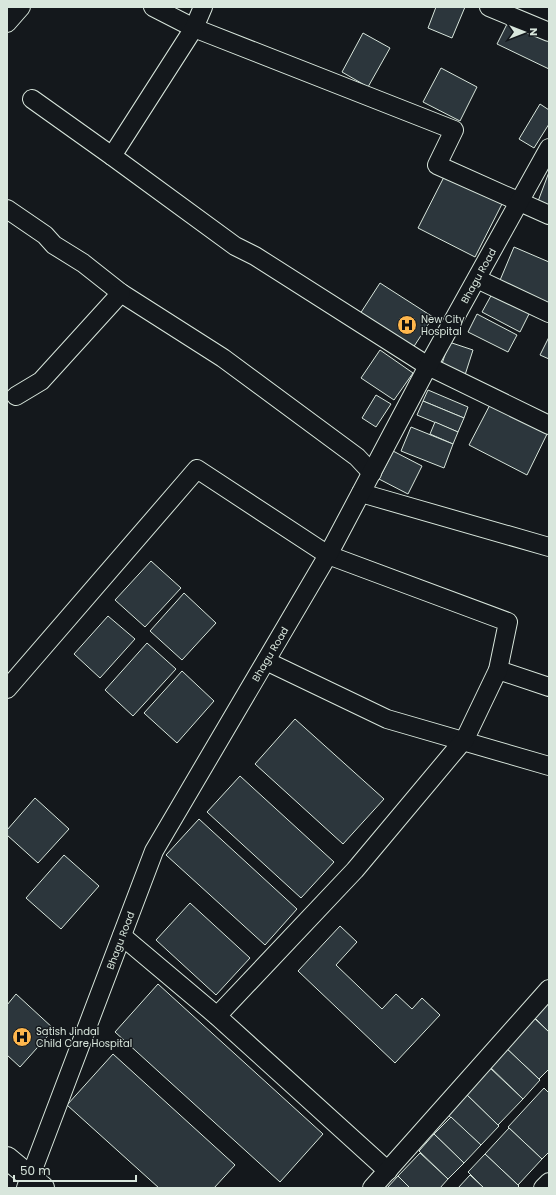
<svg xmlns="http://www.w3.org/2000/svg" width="556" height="1195" font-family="Poppins,sans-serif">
<rect width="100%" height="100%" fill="#14181c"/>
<g fill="#2c363c" stroke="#d8e6dc">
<polygon points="436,7 465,7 452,38 428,28"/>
<polygon points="509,20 549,40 549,69 497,44"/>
<polygon points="363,33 390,48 368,87 342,72"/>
<polygon points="441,68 477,87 460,121 423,102"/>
<polygon points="540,104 549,110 549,124 534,148 519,139"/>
<polygon points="549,172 549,209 537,204"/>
<polygon points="445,175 502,204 475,257 418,228"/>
<polygon points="514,247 549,262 549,307 498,285"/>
<polygon points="380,283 433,317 411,351 358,317"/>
<polygon points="493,292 530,312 520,332 482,312"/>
<polygon points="477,314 517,335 508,352 468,332"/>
<polygon points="549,337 549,359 540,355"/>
<polygon points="449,342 473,350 465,375 441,367"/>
<polygon points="380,350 413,373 394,400 361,378"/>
<polygon points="428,390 468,407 464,418 423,401"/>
<polygon points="376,395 391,404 376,427 362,418"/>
<polygon points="493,399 549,430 527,475 469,445"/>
<polygon points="423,401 464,418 458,432 417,415"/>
<polygon points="435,422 458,432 453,444 430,434"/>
<polygon points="411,427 453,444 444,468 401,451"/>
<polygon points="393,451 422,466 408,494 379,479"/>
<polygon points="151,561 181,588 145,627 115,600"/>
<polygon points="184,593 216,623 182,660 150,631"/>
<polygon points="108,616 135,639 100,678 74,654"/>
<polygon points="147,643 176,669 133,716 105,690"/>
<polygon points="182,671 214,701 177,743 144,713"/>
<polygon points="295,719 384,799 343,844 255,764"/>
<polygon points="240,776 334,862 301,898 207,812"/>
<polygon points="35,798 69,829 38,863 7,835 7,830"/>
<polygon points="199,819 297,909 265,945 166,855"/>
<polygon points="64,855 99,886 61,929 26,898"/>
<polygon points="190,903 250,958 216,995 156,940"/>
<polygon points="340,926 357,942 336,965 382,1009 396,994 412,1009 422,998 440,1015 395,1063 298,971"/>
<polygon points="158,984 323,1134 280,1182 115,1032"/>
<polygon points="16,994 54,1029 20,1067 7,1055 7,1005"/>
<polygon points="549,1001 549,1032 534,1017"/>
<polygon points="533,1017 549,1032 549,1069 539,1079 505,1047"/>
<polygon points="505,1047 540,1080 523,1099 488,1065"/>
<polygon points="113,1054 235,1165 214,1188 159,1188 67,1105"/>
<polygon points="490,1068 523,1099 498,1125 466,1094"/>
<polygon points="544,1088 549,1093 549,1152 542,1159 508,1127"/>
<polygon points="466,1094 499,1126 481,1145 447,1114"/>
<polygon points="451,1117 481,1145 464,1163 434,1134"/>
<polygon points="509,1128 542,1159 518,1185 485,1154"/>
<polygon points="434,1134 464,1163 448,1179 419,1151"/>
<polygon points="420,1153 448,1179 440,1188 410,1188 398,1176"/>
<polygon points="485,1154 518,1185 519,1186 517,1188 484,1188 468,1172"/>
<polygon points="470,1175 484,1188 458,1188"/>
<polygon points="398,1176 410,1188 387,1188"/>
</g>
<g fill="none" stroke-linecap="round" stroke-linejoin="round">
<defs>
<g id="minor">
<polyline points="153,7 194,28 454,130 437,165 549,215"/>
<polyline points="489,7 549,32"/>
<polyline points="7,23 21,7"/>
<polyline points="32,99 112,156 235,246 255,256 428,366 549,425"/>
<polyline points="112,156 194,28 203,7"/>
<polyline points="7,209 45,235 54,245 83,263 121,293 223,358 357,457 372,473"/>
<polyline points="477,279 549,313"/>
<polyline points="16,396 41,381 121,293"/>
<polyline points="361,493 549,547"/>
<polyline points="266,661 387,719 549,766"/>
<polyline points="498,670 549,687"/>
<polyline points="7,689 197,469 328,555 508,622 498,670 464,741 463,741 355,870 217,1016"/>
<polyline points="122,936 217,1016 388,1171"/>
<path id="s1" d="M 26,1188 L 154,851 L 328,555 L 428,366 L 549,148"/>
<polyline points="372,1188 549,989"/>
<polyline points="543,1188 549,1182"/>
</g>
<polyline id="major" points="7,1158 43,1188"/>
</defs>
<use href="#minor" stroke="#d8e6dc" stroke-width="20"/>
<use href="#major" stroke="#d8e6dc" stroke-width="24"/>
<use href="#minor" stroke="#14181c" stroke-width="18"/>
<use href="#major" stroke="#14181c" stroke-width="22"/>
</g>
<defs>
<symbol id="hospital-disc" viewBox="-11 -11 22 22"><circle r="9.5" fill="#ffb74d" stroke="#14181c"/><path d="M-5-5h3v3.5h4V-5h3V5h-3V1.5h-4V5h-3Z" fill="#111"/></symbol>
</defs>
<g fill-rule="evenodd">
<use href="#hospital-disc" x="396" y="314" width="22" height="22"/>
<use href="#hospital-disc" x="11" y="1026" width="22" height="22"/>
</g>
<g text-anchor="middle" stroke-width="3" stroke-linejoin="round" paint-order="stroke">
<g font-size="10" fill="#d8e6dc" stroke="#14181c">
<text dy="4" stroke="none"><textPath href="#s1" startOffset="1021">Bhagu Road</textPath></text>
<text dy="4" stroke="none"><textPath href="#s1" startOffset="589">Bhagu Road</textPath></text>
<text dy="4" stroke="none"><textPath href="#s1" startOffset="265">Bhagu Road</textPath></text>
</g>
<g font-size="10" fill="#d8e6dc" stroke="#14181c" text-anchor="start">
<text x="421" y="323">New City<tspan x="421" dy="12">Hospital</tspan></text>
<text x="36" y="1035">Satish Jindal<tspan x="36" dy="12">Child Care Hospital</tspan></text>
</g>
</g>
<rect width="556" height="1195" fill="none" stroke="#d8e6dc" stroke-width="16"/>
<g transform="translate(524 32) rotate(90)" stroke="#14181c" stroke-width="3" paint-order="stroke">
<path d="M0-3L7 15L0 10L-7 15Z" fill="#d8e6dc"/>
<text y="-6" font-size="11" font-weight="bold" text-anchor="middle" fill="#d8e6dc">N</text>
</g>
<path d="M14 1175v6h122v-6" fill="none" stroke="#d8e6dc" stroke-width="2"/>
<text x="20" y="1175" font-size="12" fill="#d8e6dc" stroke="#14181c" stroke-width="3" paint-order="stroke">50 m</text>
</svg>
